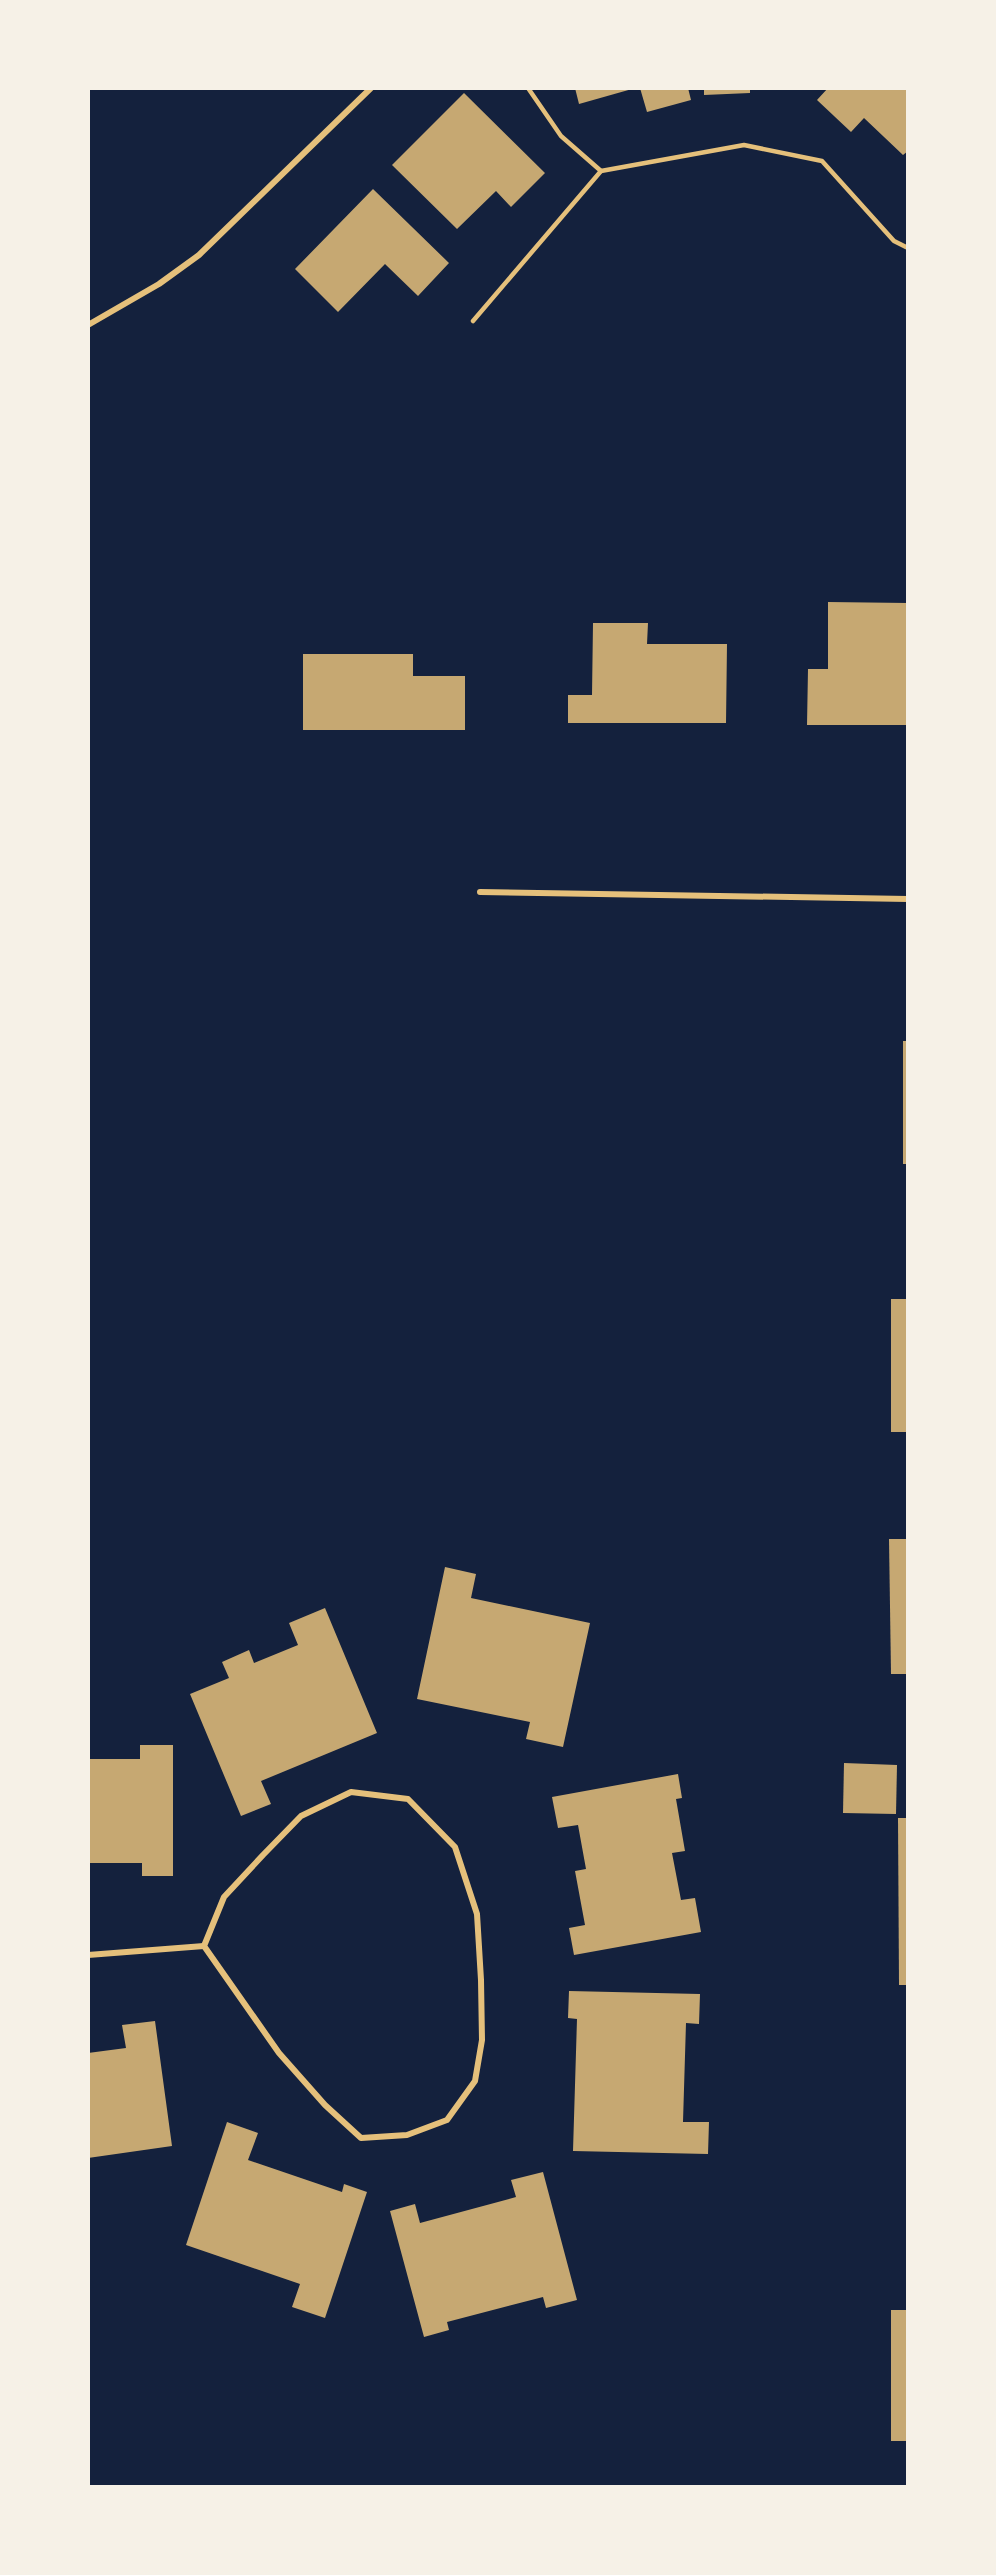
<svg xmlns="http://www.w3.org/2000/svg" width="996" height="2575" font-family="Overpass,sans-serif">
<rect width="100%" height="100%" fill="#14213d"/>
<g fill="#c6a872">
<polygon points="575,88 632,88 632,89 579,104"/>
<polygon points="640,88 688,88 691,100 647,112"/>
<polygon points="704,88 750,88 750,93 704,95"/>
<polygon points="828,88 908,88 908,151 903,155 864,118 851,132 817,100"/>
<polygon points="464,93 545,173 511,207 496,191 457,229 392,165"/>
<polygon points="373,189 449,263 418,296 385,264 338,312 295,269"/>
<polygon points="828,602 908,603 908,725 807,725 808,669 828,669"/>
<polygon points="593,623 648,623 647,644 727,644 726,723 568,723 568,695 592,695"/>
<polygon points="303,654 413,654 413,676 465,676 465,730 303,730"/>
<rect x="903" y="1041" width="5" height="123"/>
<rect x="891" y="1299" width="17" height="133"/>
<polygon points="889,1539 908,1539 908,1674 891,1674"/>
<polygon points="445,1567 476,1574 471,1598 590,1623 563,1747 526,1739 530,1722 417,1699"/>
<polygon points="325,1608 377,1733 261,1781 271,1804 241,1816 190,1694 229,1678 222,1662 249,1650 254,1663 298,1645 289,1623"/>
<polygon points="140,1745 173,1745 173,1876 142,1876 142,1863 88,1863 88,1759 140,1759"/>
<polygon points="844,1763 897,1765 896,1814 843,1813"/>
<polygon points="678,1774 682,1798 676,1799 685,1851 672,1853 681,1900 695,1898 701,1932 574,1955 569,1928 585,1925 575,1871 586,1869 578,1825 558,1828 552,1797"/>
<polygon points="898,1818 908,1818 908,1985 899,1985"/>
<polygon points="569,1991 700,1994 699,2024 686,2023 683,2122 709,2122 708,2154 573,2151 577,2019 568,2018"/>
<polygon points="155,2021 172,2146 88,2158 88,2053 126,2048 122,2025"/>
<polygon points="227,2122 258,2133 248,2160 342,2192 344,2184 367,2192 325,2318 292,2307 300,2284 186,2245"/>
<polygon points="543,2172 577,2300 546,2308 543,2297 447,2322 449,2330 424,2337 390,2211 415,2204 420,2223 516,2197 511,2180"/>
<rect x="891" y="2310" width="17" height="131"/>
</g>
<g fill="none" stroke-linecap="round" stroke-linejoin="round">
<g stroke="#e5c07b" stroke-width="4.5">
<polyline points="601,171 744,145 822,161 894,241 908,248"/>
<polyline points="473,321 601,171 561,136 528,88"/>
</g>
<g stroke="#e5c07b" stroke-width="6">
<polyline points="88,325 159,284 199,255 371,88"/>
<polyline points="480,892 908,899"/>
<polygon points="351,1792 408,1799 455,1847 477,1914 481,1980 482,2040 475,2081 447,2120 407,2135 361,2138 325,2105 279,2053 204,1946 224,1897 263,1855 301,1816"/>
<polyline points="88,1955 204,1946"/>
</g>
</g>
<rect width="996" height="2575" fill="none" stroke="#f6f1e7" stroke-width="180"/>
</svg>
